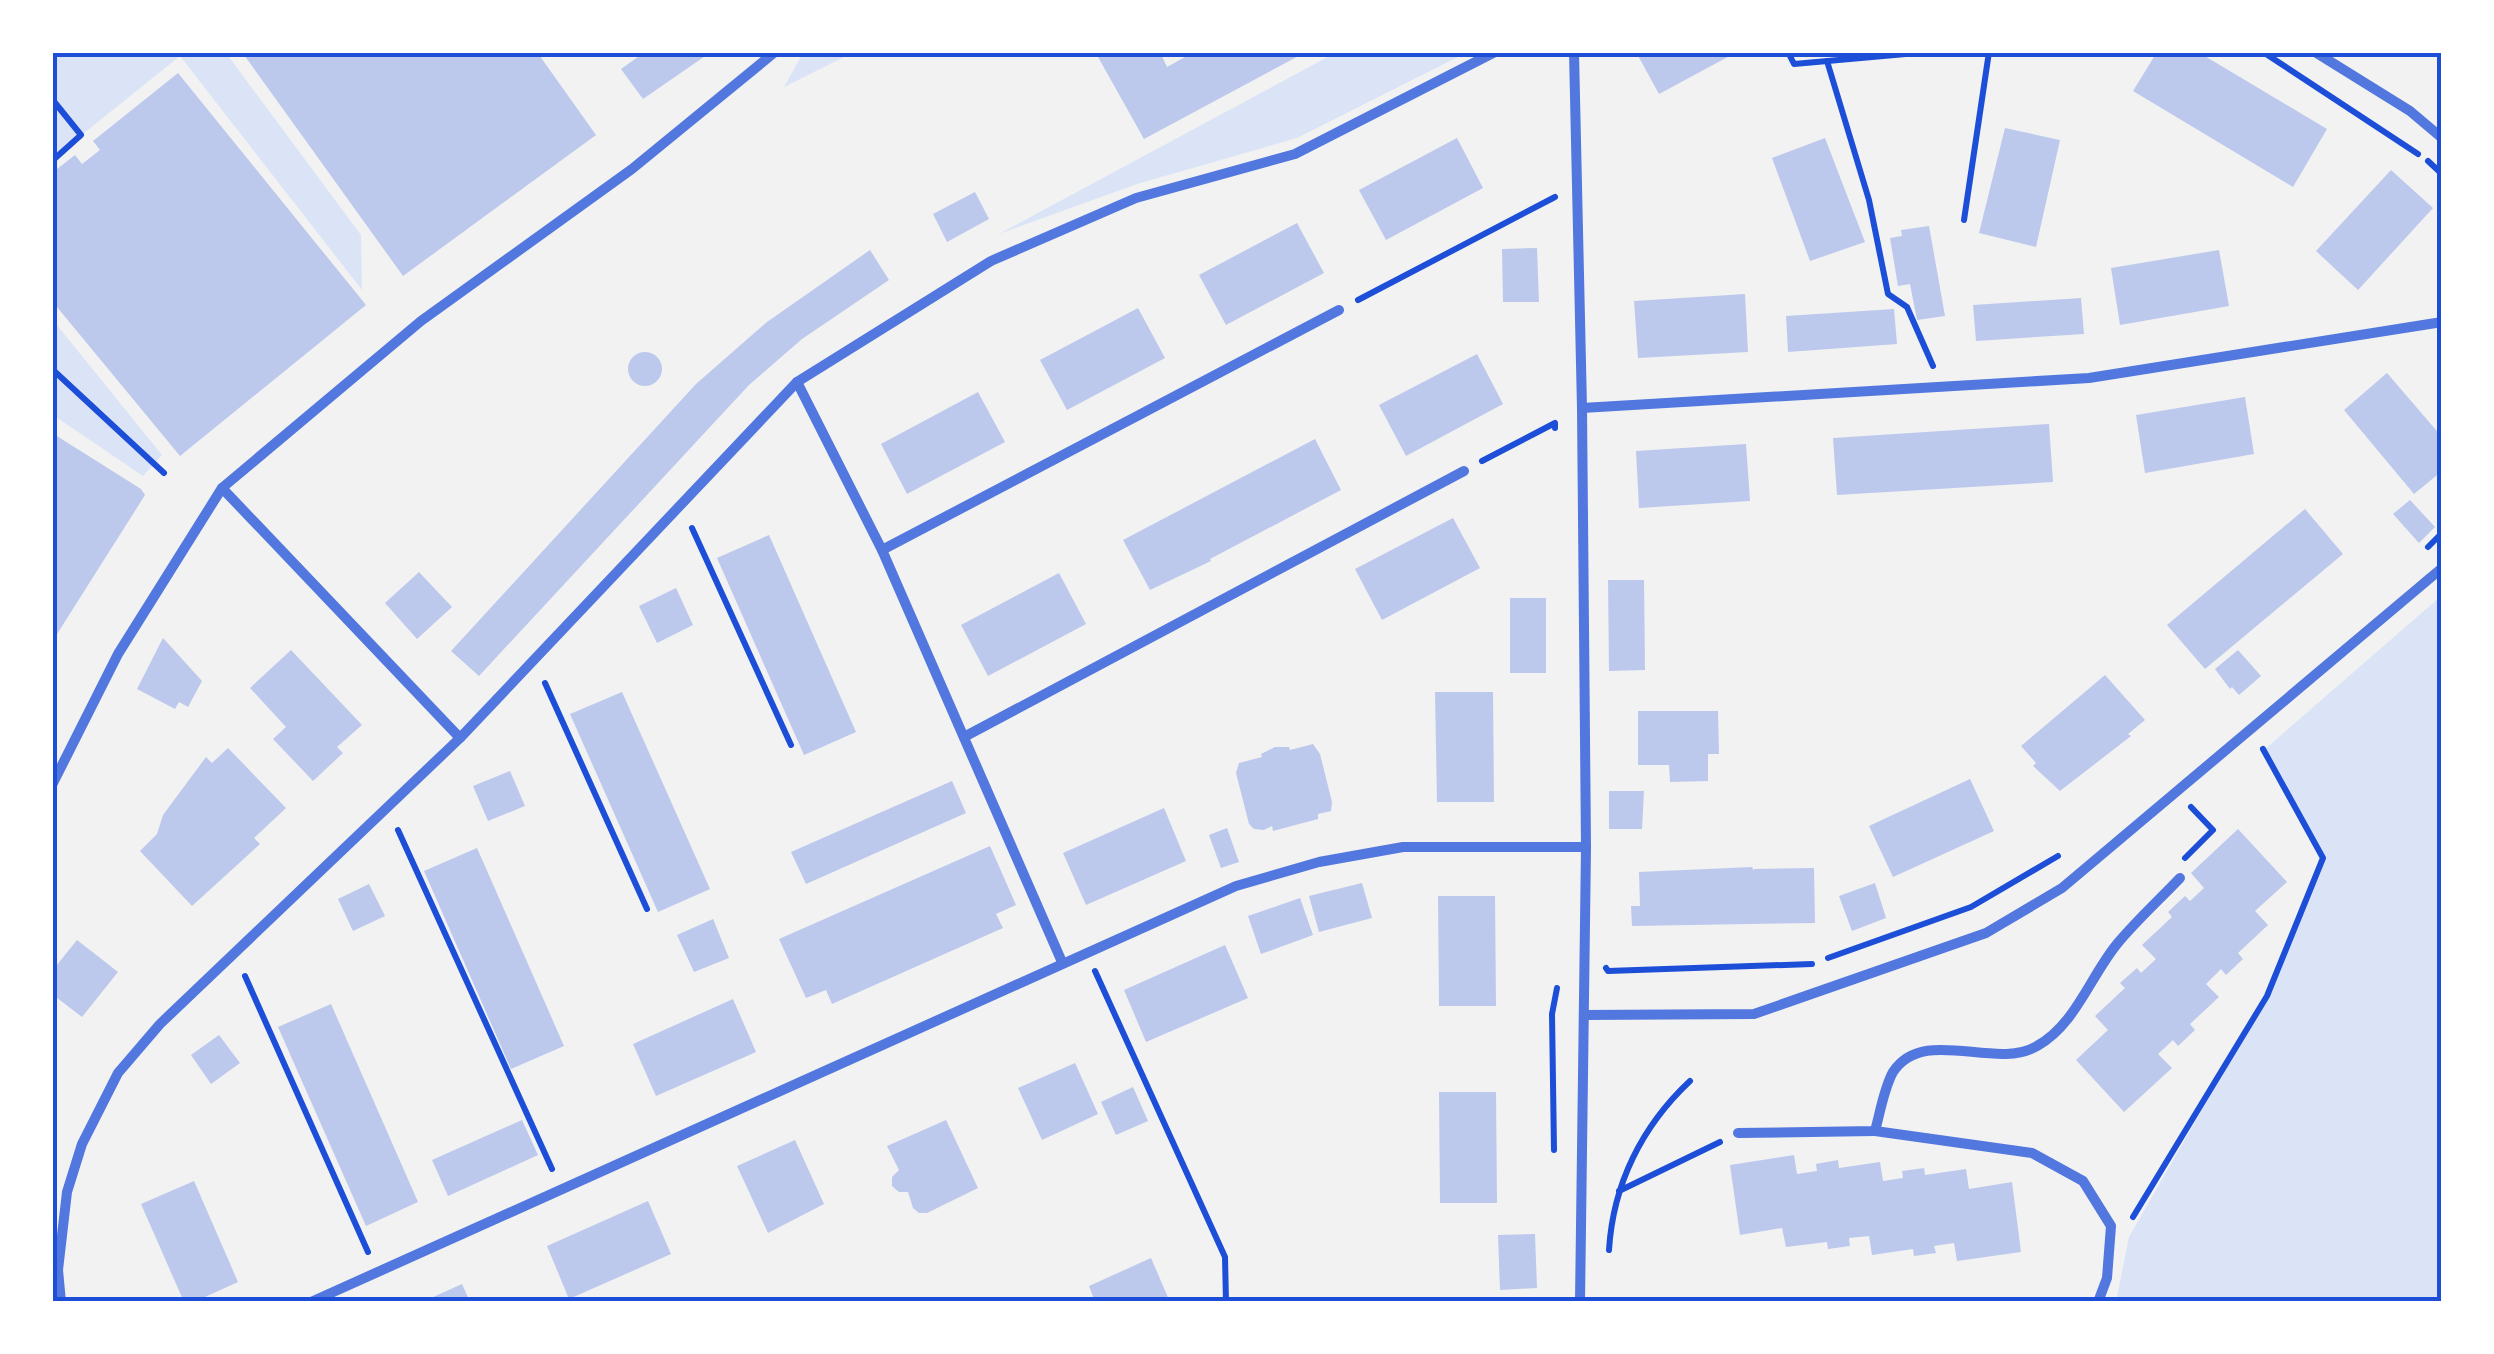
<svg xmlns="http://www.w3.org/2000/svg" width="2494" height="1354" font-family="'Roboto Condensed',sans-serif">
<rect width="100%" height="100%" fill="#f2f2f2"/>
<g fill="#dbe4f7">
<polygon points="1337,52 1466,53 1297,138 1137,184 999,234"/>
<polygon points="53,53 226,53 361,235 362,290 180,56 53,158"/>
<polygon points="803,53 804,52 852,53 784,87"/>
<polygon points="52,319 162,455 143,476 53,415"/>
<polygon points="2441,596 2442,1289 2439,1301 2116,1302 2129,1237 2267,996 2323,858 2264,750"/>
</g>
<g fill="#bdc9ec">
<polygon points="242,52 537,52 596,135 403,276"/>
<polygon points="645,52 711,52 643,99 621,69"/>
<polygon points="1106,52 1160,52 1167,67 1194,52 1306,52 1144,139 1098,57"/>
<polygon points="1636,52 1737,52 1659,94"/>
<polygon points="2157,52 2198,52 2327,129 2293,187 2133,91"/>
<polygon points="178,73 366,305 180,456 52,301 52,173 75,155 82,164 100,150 93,141"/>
<polygon points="2005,128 2060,140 2036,247 1979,233"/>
<polygon points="1457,138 1483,188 1386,240 1359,190"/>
<polygon points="1825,138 1865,242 1810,261 1772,158"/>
<polygon points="2391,170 2433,208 2358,290 2316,251"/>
<polygon points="975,192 989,219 947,242 933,214"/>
<polygon points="1297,223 1324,273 1226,325 1199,275"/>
<polygon points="1929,226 1945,316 1917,320 1910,284 1898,286 1890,238 1902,236 1901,230"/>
<polygon points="1537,248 1539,302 1503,302 1502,249"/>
<polygon points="870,250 889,280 802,339 749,385 479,676 451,651 696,384 767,322"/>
<polygon points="2219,250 2229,306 2120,325 2111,268"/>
<polygon points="1745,294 1748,352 1638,358 1634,301"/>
<polygon points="2081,298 2084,334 1976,341 1973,305"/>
<polygon points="1138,308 1165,358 1067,410 1040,360"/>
<polygon points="1894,309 1897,344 1788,352 1786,316"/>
<circle cx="645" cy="369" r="17"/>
<polygon points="1477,354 1503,404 1406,456 1379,405"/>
<polygon points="2387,373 2442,437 2442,471 2414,494 2344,410"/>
<polygon points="978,392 1005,442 907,494 881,444"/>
<polygon points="2245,397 2254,454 2145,473 2136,415"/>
<polygon points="2049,424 2053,482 1837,495 1833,438"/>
<polygon points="52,433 141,489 145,495 52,642"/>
<polygon points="1315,439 1341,490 1210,559 1211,561 1150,590 1123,540"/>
<polygon points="1746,444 1750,501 1639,508 1636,451"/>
<polygon points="2410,500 2435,527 2419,543 2393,514"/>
<polygon points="2305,509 2343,554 2205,669 2167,625"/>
<polygon points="1453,518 1480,568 1382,620 1355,569"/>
<polygon points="769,535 856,732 804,755 717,558"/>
<polygon points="419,572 452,607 417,639 385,603"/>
<polygon points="1059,573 1086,624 988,676 961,625"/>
<polygon points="1608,580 1644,580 1645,670 1609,671"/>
<polygon points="676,588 693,625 657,643 639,606"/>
<rect x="1510" y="598" width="36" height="75"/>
<polygon points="163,638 202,681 188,707 179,702 175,709 137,689"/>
<polygon points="291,650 362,725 337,747 343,753 313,781 273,739 286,727 250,688"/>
<polygon points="2238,650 2261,676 2239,695 2232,687 2230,689 2215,669"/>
<polygon points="2105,675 2145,720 2128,734 2131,736 2060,791 2033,766 2036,763 2021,746"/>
<polygon points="622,692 710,889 658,912 570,714"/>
<polygon points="1435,692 1493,692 1494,802 1437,802"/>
<polygon points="1638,711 1718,711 1719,754 1708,754 1708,781 1670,782 1669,765 1638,765"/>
<polygon points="1313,744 1320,754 1332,802 1331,811 1318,814 1318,819 1273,831 1272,826 1264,830 1254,829 1249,824 1236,773 1239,763 1262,757 1261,754 1275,747 1289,747 1290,750"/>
<polygon points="228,748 286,808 254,838 260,844 192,906 140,851 157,834 163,815 206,757 212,763"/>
<polygon points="510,771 525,806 488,821 473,786"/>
<polygon points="1970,779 1994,831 1893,877 1869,826"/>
<polygon points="952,781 966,813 806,884 791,852"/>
<polygon points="1609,791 1644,791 1642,829 1609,829"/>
<polygon points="1164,808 1186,861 1086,905 1063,853"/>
<polygon points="1227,828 1239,862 1221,868 1209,835"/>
<polygon points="2238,829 2287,882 2255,911 2268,925 2238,953 2243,959 2226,975 2221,969 2206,984 2219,997 2190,1024 2195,1030 2178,1046 2173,1040 2158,1054 2172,1068 2124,1112 2076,1060 2108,1030 2095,1016 2125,988 2120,983 2137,968 2141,973 2156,959 2142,945 2172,917 2168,912 2185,896 2190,901 2204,888 2191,873"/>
<polygon points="990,846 1016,905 996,914 1003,928 832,1004 826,990 806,998 779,939"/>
<polygon points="477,848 564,1046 511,1069 424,871"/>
<polygon points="1752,867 1754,871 1754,869 1814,868 1815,923 1632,926 1631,906 1640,906 1639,872"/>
<polygon points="1362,883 1372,918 1319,932 1309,896"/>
<polygon points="1875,883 1886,918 1852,931 1839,896"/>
<polygon points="369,884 385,916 353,931 338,899"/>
<polygon points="1438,896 1495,896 1496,1006 1439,1006"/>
<polygon points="1300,898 1313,935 1261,954 1248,916"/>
<polygon points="713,919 729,958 694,972 677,935"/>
<polygon points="77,940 118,972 82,1017 52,994 52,971"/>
<polygon points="1225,945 1248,998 1146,1042 1124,990"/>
<polygon points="733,999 756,1052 656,1096 633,1044"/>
<polygon points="331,1004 418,1202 366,1226 278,1027"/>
<polygon points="219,1035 240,1063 211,1084 191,1055"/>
<polygon points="1075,1063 1098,1114 1042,1140 1018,1088"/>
<polygon points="1133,1087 1148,1121 1116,1135 1101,1102"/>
<polygon points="1439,1092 1496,1092 1497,1203 1440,1203"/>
<polygon points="522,1120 538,1155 448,1196 432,1160"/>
<polygon points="946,1120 978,1188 927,1213 919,1213 913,1208 908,1192 899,1192 892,1186 892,1177 899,1170 887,1146"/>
<polygon points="795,1140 824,1204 768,1233 737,1166"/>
<polygon points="1794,1155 1797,1174 1817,1171 1816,1164 1838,1160 1839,1168 1880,1162 1883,1181 1903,1178 1902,1171 1924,1168 1925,1175 1966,1169 1969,1189 2012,1182 2021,1252 1957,1261 1954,1243 1934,1246 1936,1253 1914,1256 1913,1249 1872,1255 1869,1236 1849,1238 1850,1246 1828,1249 1827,1242 1786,1247 1782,1228 1740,1235 1730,1165"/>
<polygon points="194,1181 238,1282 194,1302 184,1302 141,1204"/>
<polygon points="648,1201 671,1254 569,1299 547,1246"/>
<polygon points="1535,1234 1537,1288 1500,1290 1498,1235"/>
<polygon points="1151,1258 1170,1302 1095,1302 1089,1286"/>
<polygon points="462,1284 470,1302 422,1302"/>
</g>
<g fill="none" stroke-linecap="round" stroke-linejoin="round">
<g stroke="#1d4ed8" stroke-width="6">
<polyline points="1788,52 1794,64 1928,52"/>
<polyline points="2263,52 2418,154"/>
<polyline points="52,53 53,52"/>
<polyline points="1827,61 1869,200 1888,294 1907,307 1933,366"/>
<polyline points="52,99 81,135 52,161"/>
<polyline points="2428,161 2442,174"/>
<polyline points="1964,220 1989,52"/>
<polyline points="1358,300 1555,197"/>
<polyline points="52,369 164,473"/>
<polyline points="1482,461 1555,423 1555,428"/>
<polyline points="692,528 791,745"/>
<polyline points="2428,547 2442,533"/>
<polyline points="545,683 647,909"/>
<polyline points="398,830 552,1169"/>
<polyline points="2185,858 2213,830 2191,807"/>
<polyline points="1828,958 1971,907 2058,856"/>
<polyline points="1606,968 1608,971 1812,964"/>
<polyline points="1095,971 1225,1257 1226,1302"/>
<polyline points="245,976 368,1252"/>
<polyline points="1554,1150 1552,1014 1557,988"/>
<polyline points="1619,1191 1720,1142"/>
<polyline points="2133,1217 2267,996 2323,858 2263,749"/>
<path d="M 1609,1250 C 1613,1184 1642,1126 1690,1081"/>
</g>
<g stroke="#5277de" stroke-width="10">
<polyline points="1574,52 1582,408 1586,847 1580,1302"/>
<polyline points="2315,52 2410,111 2442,138"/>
<polyline points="797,382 882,550 1062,962"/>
<polyline points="1582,408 2089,378 2442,322"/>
<polyline points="222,488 460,738"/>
<polyline points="882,550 1339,310"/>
<polyline points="964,737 1464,471"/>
<polyline points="52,785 118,654 222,488 421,321 632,169 775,52"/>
<polyline points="1584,1015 1754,1014 1986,933 2062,888 2442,568"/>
<polyline points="1875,1131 2032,1153 2083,1181 2111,1226 2107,1278 2098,1302"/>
<path d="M 1738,1133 L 1875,1131 C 1880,1113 1884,1088 1893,1072 C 1924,1025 1995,1071 2037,1046 C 2075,1025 2090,977 2117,944 C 2136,921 2159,900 2180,878"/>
<polyline points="61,1302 58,1270 67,1192 82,1144 118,1073 160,1024 460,738 797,382 991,261 1136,198 1295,154 1495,52"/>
<polyline points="311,1302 1236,886 1319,862 1403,847 1586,847"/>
</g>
</g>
<rect width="2494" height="1354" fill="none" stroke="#ffffff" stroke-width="110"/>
<rect x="55" y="55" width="2384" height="1244" fill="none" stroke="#1d4ed8" stroke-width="4"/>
</svg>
